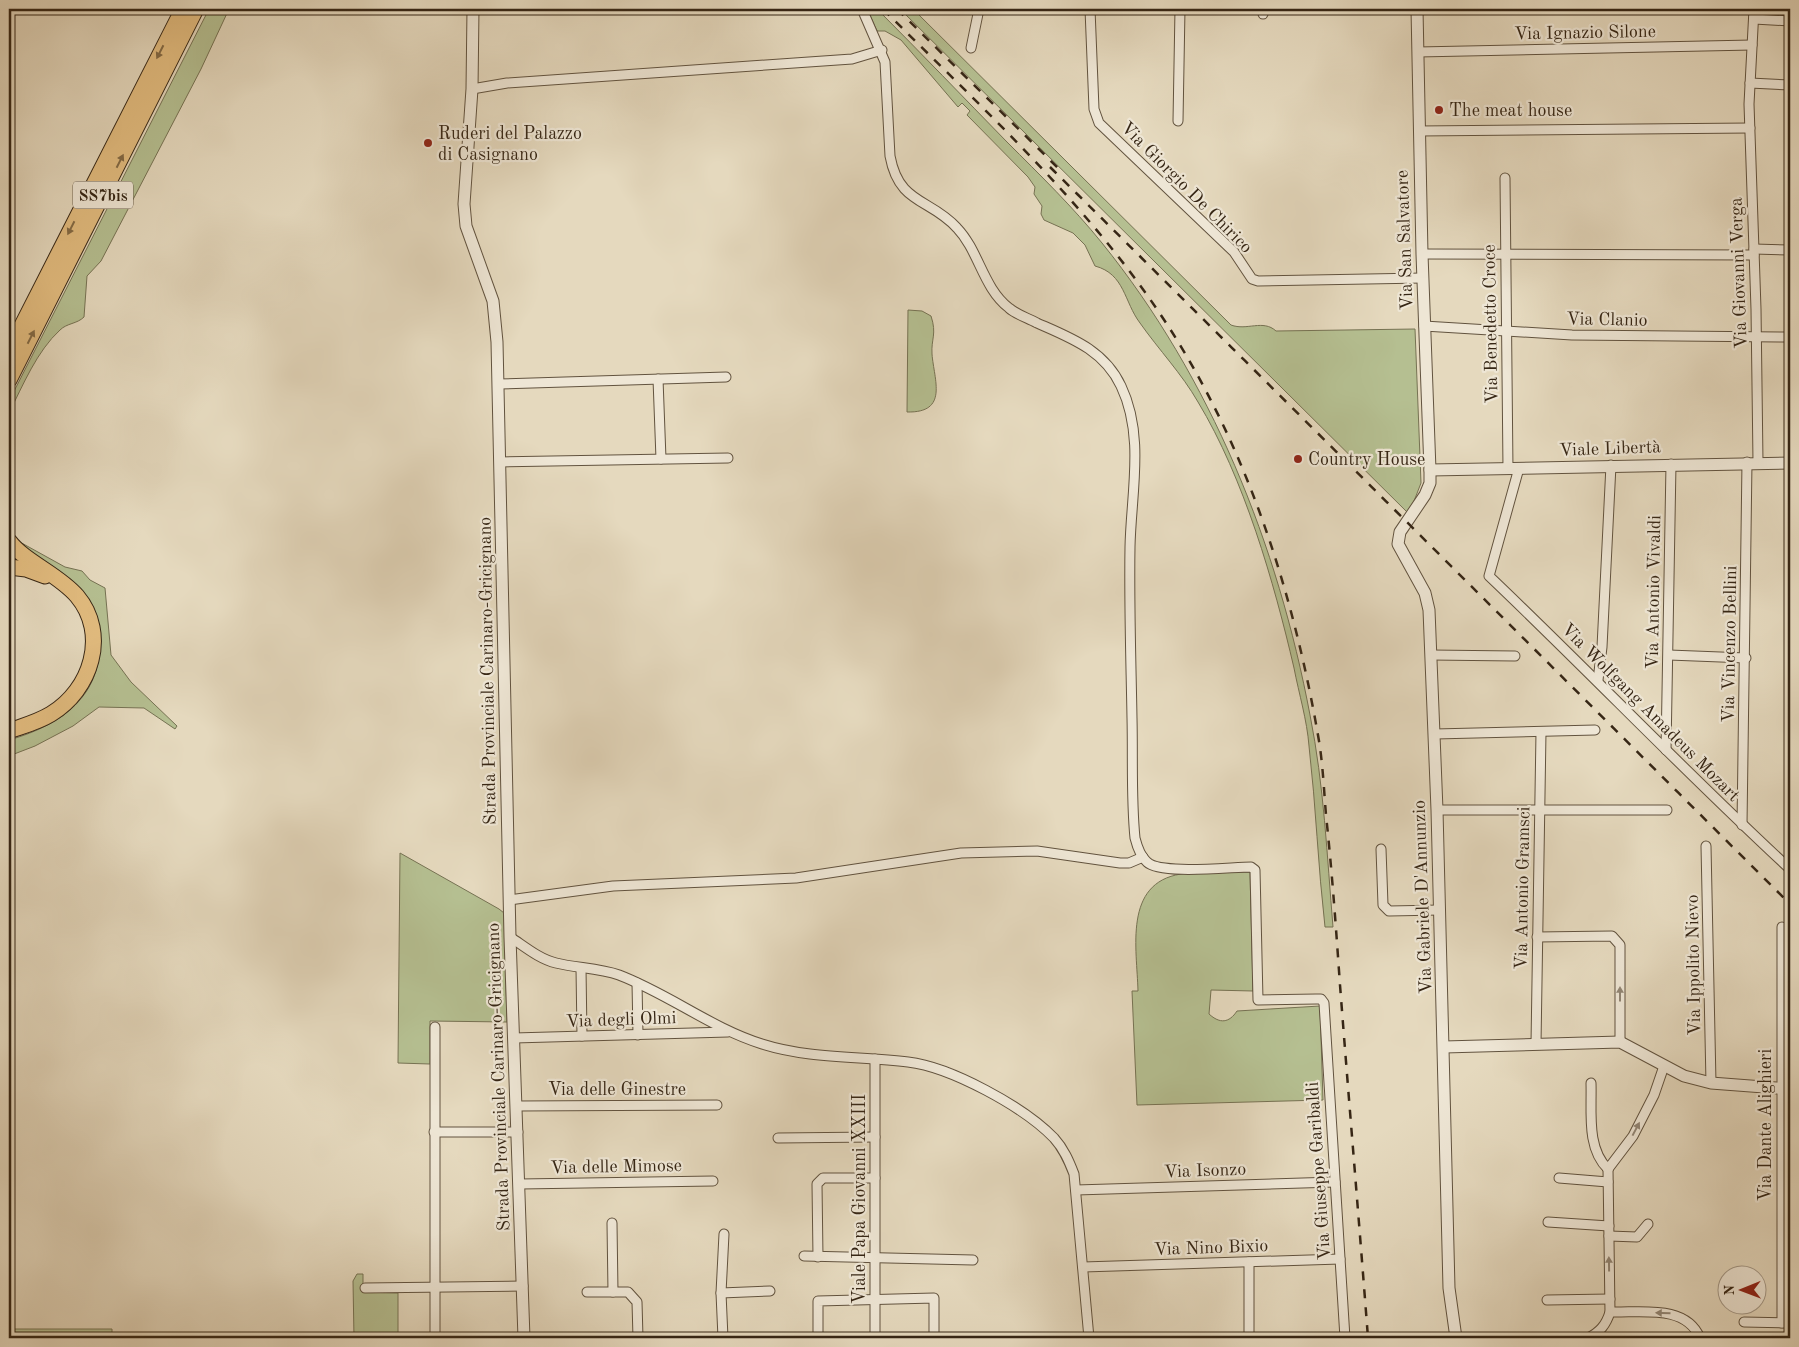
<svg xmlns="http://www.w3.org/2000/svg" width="1799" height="1347" font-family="'Old Standard TT',serif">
<rect width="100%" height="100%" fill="#e5d9be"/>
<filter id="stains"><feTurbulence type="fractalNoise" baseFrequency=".004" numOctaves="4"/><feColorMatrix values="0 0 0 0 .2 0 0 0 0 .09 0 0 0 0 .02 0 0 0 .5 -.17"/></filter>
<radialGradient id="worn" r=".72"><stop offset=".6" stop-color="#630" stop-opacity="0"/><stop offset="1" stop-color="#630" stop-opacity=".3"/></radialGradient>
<g fill="#b5bf91" stroke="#767253">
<path d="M 209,9 L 229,9 L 201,69 L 101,261 L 87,276 L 84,317 C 77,324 67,323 60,330 C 37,351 23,385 9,413 L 9,401 Z"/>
<path d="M 867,9 L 877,9 C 921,53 964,98 1007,142 C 1040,175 1073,207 1102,243 C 1211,378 1278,545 1310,715 C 1324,785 1327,856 1333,927 L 1325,927 C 1318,867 1316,806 1309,746 C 1307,720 1299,694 1294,668 C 1274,582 1244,478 1198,402 C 1182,374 1159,350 1140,323 C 1124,302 1125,274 1095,266 L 1085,245 L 1073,233 L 1044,220 L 1041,214 L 1042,206 L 1034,194 L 1035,187 L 1028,177 L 967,115 L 970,111 L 962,103 L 958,107 L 901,40 L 885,31 L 877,31 Z"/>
<path d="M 900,9 L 913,9 L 1231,325 C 1247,331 1263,319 1276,331 L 1415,329 L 1421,483 L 1409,514 Z"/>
<path d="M 908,310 L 922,311 L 931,316 C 937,334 931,339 932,354 C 934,380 949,413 907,412 Z"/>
<path d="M 9,531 L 18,541 L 65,567 L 82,571 L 90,580 L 105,588 L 111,655 L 131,682 L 177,726 L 175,729 L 144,708 L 99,707 L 73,726 L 35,746 L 9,756 L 9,740 C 65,724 108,692 98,627 L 9,536 Z"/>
<polygon points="400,853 499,909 504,913 507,1022 430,1021 430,1064 398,1063"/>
<path d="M 1250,872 L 1253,991 L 1211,990 L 1209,1014 C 1220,1024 1229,1023 1237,1011 L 1320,1006 L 1323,1100 L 1137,1105 L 1132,991 L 1138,991 C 1137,949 1123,883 1181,874 C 1203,870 1228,872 1250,872 Z"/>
<polygon points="357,1274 363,1274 363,1292 398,1293 398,1338 354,1338 353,1281"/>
<polygon points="112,1329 112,1338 9,1338 9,1329"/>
</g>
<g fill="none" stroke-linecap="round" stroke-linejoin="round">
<defs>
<g id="minor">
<path d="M 862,9 L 885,62 L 890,156 C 899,205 930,198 957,228 C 979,251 983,288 1009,308 C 1017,315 1028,318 1037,323 C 1071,338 1104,350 1121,386 C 1145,436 1131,494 1130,547 C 1129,604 1131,661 1132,718 C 1133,758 1131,798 1135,838 C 1137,846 1140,856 1147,862 C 1160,875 1231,867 1251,867 L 1255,870 L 1258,1000 L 1316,999 L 1321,999 L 1324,1003 L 1345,1338"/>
<polyline points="1090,9 1094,109 1099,123 1234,252 1252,279 1258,281 1423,278"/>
<polyline points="1754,9 1749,104 1756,309 1758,462"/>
<polyline points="1263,14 1263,9"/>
<polyline points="1754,19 1790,21"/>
<polyline points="971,48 979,9"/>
<polyline points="1418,52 1752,45"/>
<polyline points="1750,83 1790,85"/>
<polyline points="472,89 507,83 852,59 882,50"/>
<polyline points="1178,121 1180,9"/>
<polyline points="1419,131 1750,128"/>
<polyline points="1505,178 1508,469"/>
<polyline points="1754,249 1790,250"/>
<polyline points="1422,254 1754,255"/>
<polyline points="1424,326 1572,335 1790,337"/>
<polyline points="658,379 661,459"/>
<polyline points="498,384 726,377"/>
<polyline points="500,462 728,458"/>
<path d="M 1519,468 L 1489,576 C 1591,673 1687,774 1790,869"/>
<polyline points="1431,655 1515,656"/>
<polyline points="1669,655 1746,658"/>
<polyline points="1598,680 1602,647 1611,465"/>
<polyline points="1435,734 1595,730"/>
<polyline points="1666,750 1671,464"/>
<polyline points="1437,810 1667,810"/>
<polyline points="1742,825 1747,462"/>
<polyline points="1706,846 1711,1083"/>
<polyline points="1381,849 1383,905 1389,911 1440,910"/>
<polyline points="509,900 613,886 796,878 961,853 1037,851 1120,863 1129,863 1143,857"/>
<polyline points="1782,927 1782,1323"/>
<path d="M 510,937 C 524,946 539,959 556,963 C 576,968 599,968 619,975 C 669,994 711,1028 762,1044 C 809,1059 860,1056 908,1062 C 951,1067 1024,1107 1054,1138 C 1064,1149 1069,1161 1074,1174 L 1089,1338"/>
<polyline points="1537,937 1612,936 1620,945 1620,1042"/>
<polyline points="581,968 582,1036"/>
<polyline points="637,983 638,1035"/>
<polyline points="435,1027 435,1338"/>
<polyline points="514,1038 728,1032"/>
<polyline points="1536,1044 1541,732"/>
<path d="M 1591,1083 C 1592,1111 1586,1148 1608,1169"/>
<polyline points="517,1106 717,1105"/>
<polyline points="434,1132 518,1132"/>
<polyline points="778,1138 875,1137"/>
<polyline points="1608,1169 1633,1136 1654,1095 1664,1066"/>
<polyline points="1559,1178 1608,1182"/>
<polyline points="520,1184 713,1181"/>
<polyline points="1076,1190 1335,1182"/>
<polyline points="1548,1222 1609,1226"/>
<polyline points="612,1223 613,1292"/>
<polyline points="1609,1236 1637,1237 1648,1224"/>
<polyline points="804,1256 973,1260"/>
<polyline points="818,1257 817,1184 823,1178 875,1178"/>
<polyline points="1249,1262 1249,1338"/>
<polyline points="1083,1267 1340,1259"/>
<polyline points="365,1288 523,1286"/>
<polyline points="587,1292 628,1292 637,1302 638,1338"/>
<polyline points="721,1293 770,1291"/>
<polyline points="1547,1300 1610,1299"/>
<path d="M 1610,1312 C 1641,1313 1686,1304 1700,1338"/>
<polyline points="1744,1322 1790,1323"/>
<polyline points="723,1338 721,1293 724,1234"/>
<polyline points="818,1338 818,1301 934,1298 934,1338"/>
<polyline points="875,1338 875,1059"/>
<path d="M 1588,1338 C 1600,1332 1606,1325 1610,1312 L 1608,1169"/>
</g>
<g id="tertiary">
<polyline points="473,9 472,89 464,204 466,226 493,301 497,342 510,937 524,1338"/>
<polyline points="1417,9 1422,254 1430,470 1430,483 1425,495 1400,532 1398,544 1425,593 1429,610 1437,810 1449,1288 1456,1338"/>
<polyline points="1430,470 1790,463"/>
<polyline points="1444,1047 1620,1042 1684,1076 1711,1083 1790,1089"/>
</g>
<g id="trunk">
<polyline points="9,351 183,9"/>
<polyline points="9,380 196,9"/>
<path d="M 9,541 C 25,562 58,574 77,596 C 109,634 91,690 51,714 C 38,722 23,726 9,731"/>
<polyline points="9,567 26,569 45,576"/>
</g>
</defs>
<use href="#minor" stroke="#62533f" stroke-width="11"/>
<use href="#tertiary" stroke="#62533f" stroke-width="13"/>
<use href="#trunk" stroke="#362615" stroke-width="17"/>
<use href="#minor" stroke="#eee6d5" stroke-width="9"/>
<use href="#tertiary" stroke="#eee6d5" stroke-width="11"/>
<use href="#trunk" stroke="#e2bc7f" stroke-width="15"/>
<g stroke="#362615" stroke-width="2.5" stroke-dasharray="9 9" stroke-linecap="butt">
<path d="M 883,9 C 987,113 1099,214 1177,340 C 1252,462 1295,600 1319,741 C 1323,766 1324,791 1326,815 C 1332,871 1336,928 1340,985 C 1349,1102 1359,1220 1368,1338"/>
<polyline points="897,9 1058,168"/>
<path d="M 1050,167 C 1297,412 1543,658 1790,904"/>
</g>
</g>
<defs><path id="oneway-solid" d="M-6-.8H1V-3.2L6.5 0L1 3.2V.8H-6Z" transform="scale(1.25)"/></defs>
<g fill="#836a45">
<use href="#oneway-solid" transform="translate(160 52) rotate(117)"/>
<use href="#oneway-solid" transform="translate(120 161) rotate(-63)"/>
<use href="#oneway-solid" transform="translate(71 228) rotate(117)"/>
<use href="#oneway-solid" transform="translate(31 337) rotate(-63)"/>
</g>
<g fill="#928675">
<use href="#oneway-solid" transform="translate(1620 994) rotate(-90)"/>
<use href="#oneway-solid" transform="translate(1636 1129) rotate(-62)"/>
<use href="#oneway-solid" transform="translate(1609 1264) rotate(-91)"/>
<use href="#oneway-solid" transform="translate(1663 1313) rotate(-179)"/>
</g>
<g fill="#8f2418" stroke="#eee6d5" stroke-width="2">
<circle cx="1439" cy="110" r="5"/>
<circle cx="428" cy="143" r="5"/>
<circle cx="1298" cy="459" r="5"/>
</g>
<g text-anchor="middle" stroke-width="4.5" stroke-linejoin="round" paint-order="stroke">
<rect fill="#eee6d5" stroke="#6d604f" stroke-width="1" x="73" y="181.5" width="60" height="27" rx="4"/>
<g font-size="16" font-weight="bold" fill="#362615">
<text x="103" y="201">SS7bis</text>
</g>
<g font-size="18" fill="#362615" stroke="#eee6d5">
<text transform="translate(1585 32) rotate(-1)" y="6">Via Ignazio Silone</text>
<text transform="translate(1187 187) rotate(45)" y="6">Via Giorgio De Chirico</text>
<text transform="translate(1404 240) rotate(-92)" y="6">Via San Salvatore</text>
<text transform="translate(1738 273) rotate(-92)" y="6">Via Giovanni Verga</text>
<text transform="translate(1607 319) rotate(1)" y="6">Via Clanio</text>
<text transform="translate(1490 324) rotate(-91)" y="6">Via Benedetto Croce</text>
<text transform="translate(1610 448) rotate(-2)" y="6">Viale Libertà</text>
<text transform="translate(1653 592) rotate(-89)" y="6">Via Antonio Vivaldi</text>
<text transform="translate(1729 644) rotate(-89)" y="6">Via Vincenzo Bellini</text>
<text transform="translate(487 671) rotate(-91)" y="6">Strada Provinciale Carinaro-Gricignano</text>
<text transform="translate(1651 712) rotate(45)" y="6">Via Wolfgang Amadeus Mozart</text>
<text transform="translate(1522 888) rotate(-89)" y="6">Via Antonio Gramsci</text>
<text transform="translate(1422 897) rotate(-92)" y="6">Via Gabriele D'Annunzio</text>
<text transform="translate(1693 965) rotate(-91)" y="6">Via Ippolito Nievo</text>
<text transform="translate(621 1019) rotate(-2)" y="6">Via degli Olmi</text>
<text transform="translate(498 1077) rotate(-92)" y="6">Strada Provinciale Carinaro-Gricignano</text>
<text x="617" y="1095">Via delle Ginestre</text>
<text transform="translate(1765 1125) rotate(-90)" y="6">Via Dante Alighieri</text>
<text transform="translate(616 1166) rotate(-1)" y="6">Via delle Mimose</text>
<text transform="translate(1205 1170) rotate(-2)" y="6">Via Isonzo</text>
<text transform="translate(1318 1171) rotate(-94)" y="6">Via Giuseppe Garibaldi</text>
<text transform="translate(859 1199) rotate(-90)" y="6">Viale Papa Giovanni XXIII</text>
<text transform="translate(1211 1247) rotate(-2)" y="6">Via Nino Bixio</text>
</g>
<g font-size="18" fill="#362615" stroke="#eee6d5" text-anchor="start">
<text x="1449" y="116">The meat house</text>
<text x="438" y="139">Ruderi del Palazzo<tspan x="438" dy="21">di Casignano</tspan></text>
<text x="1308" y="465">Country House</text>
</g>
</g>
<rect width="1799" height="1347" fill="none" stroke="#e5d9be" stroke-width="30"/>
<rect x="10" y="10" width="1779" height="1327" fill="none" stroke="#362615" stroke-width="2.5"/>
<rect x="15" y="15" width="1769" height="1317" fill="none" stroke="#362615"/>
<g transform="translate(1742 1290) rotate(269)"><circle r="24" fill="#eee6d5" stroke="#a49988"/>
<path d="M0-4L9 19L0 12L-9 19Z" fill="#8f2418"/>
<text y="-8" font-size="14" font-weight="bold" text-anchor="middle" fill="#362615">N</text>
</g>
<rect width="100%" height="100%" filter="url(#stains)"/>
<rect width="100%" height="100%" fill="url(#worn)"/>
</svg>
